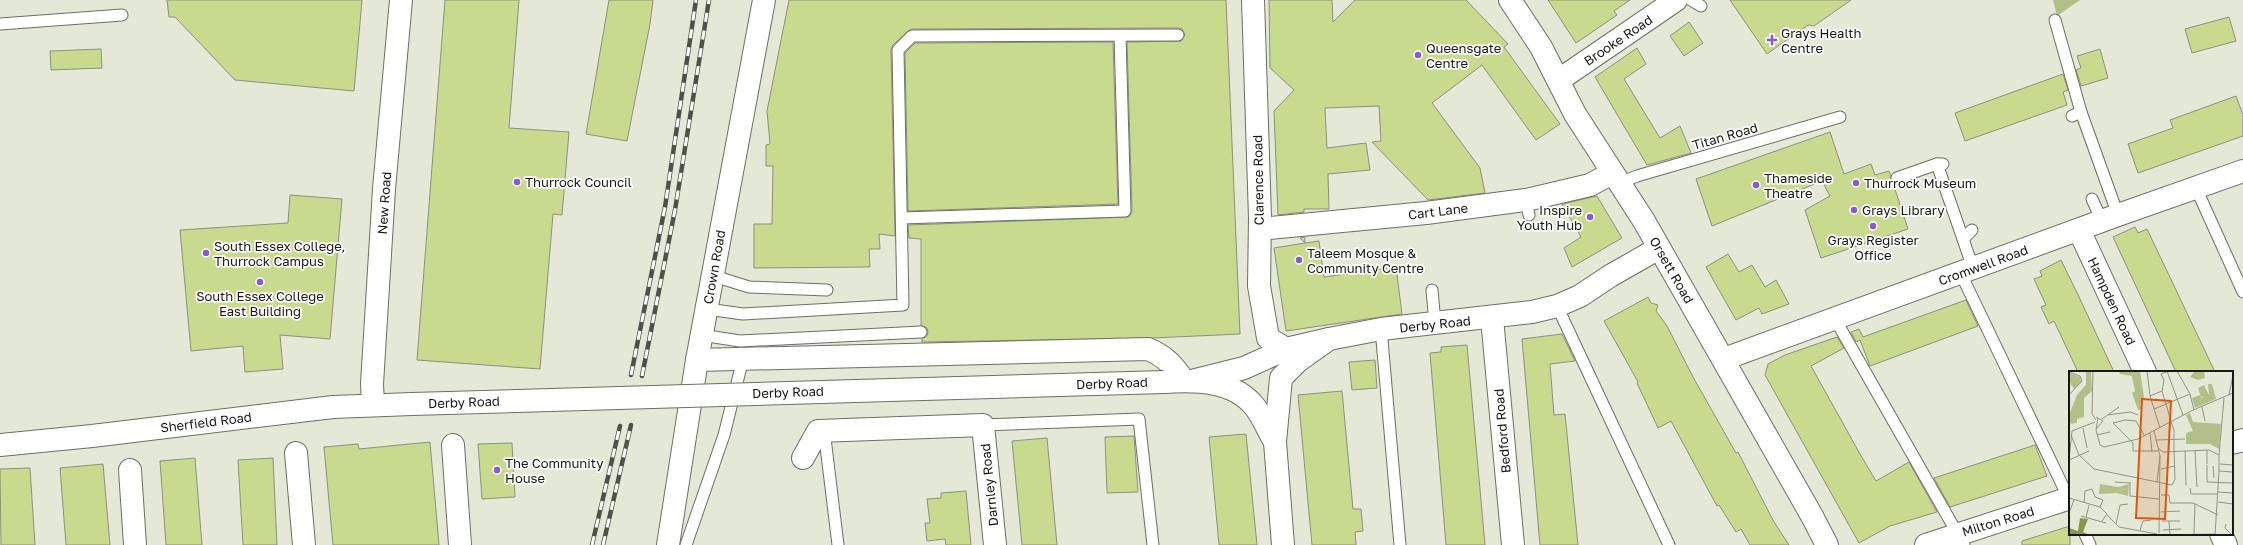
<svg xmlns="http://www.w3.org/2000/svg" width="2243" height="545" font-family="'Golos Text',sans-serif">
<rect width="100%" height="100%" fill="#e3e8d7"/>
<polygon fill="#b1c088" points="2053,0 2080,0 2057,16"/>
<g fill="#c7da8e" stroke="#8c9181">
<polygon points="167,0 362,0 354,91 235,80 175,17 169,17"/>
<polygon points="445,0 519,0 509,128 569,132 562,215 553,214 540,369 417,360"/>
<polygon points="609,0 653,0 650,24 627,141 586,134"/>
<polygon points="789,0 1226,0 1240,334 1153,338 922,342 922,339 927,336 928,332 927,328 921,325 921,239 909,238 908,225 1129,217 1132,211 1127,42 1181,41 1185,35 1182,29 1178,28 912,29 908,31 893,45 891,50 895,236 879,234 880,249 869,249 870,267 754,268 754,224 772,224 773,166 766,166 766,145 770,144 767,111"/>
<polygon points="1269,0 1332,0 1333,22 1355,0 1466,0 1508,44 1504,47 1560,124 1536,140 1482,65 1432,103 1480,168 1485,193 1428,200 1372,142 1381,141 1379,106 1325,108 1327,148 1366,143 1370,170 1328,174 1329,209 1304,209 1304,212 1278,215 1274,111 1294,90 1270,68"/>
<polygon points="1548,0 1630,0 1614,11 1617,15 1576,43"/>
<polygon points="1730,0 1851,0 1814,26 1808,25 1767,54"/>
<polygon points="2229,17 2236,41 2192,53 2185,29"/>
<polygon points="1689,22 1703,43 1684,56 1670,36"/>
<polygon points="1113,42 1118,204 908,211 905,53 915,43"/>
<polygon points="1637,48 1646,64 1624,79 1660,138 1680,126 1691,153 1647,165 1595,77"/>
<polygon points="101,49 102,68 51,70 50,51"/>
<polygon points="2100,49 2108,78 2081,86 2076,70 2081,68 2077,56"/>
<polygon points="2063,74 2068,90 2063,92 2067,105 1965,141 1955,113"/>
<polygon points="2236,96 2243,115 2243,136 2138,173 2128,144 2173,128 2170,120"/>
<polygon points="1830,132 1844,174 1871,164 1875,175 1889,171 1908,229 1821,258 1805,210 1830,196 1822,181 1712,226 1696,179"/>
<polygon points="290,195 342,199 330,339 280,335 283,369 245,372 243,346 191,351 180,230 288,223"/>
<polygon points="1597,196 1622,238 1572,267 1564,248 1581,237 1562,204"/>
<polygon points="2135,227 2138,233 2147,229 2215,372 2176,372 2113,237"/>
<polygon points="1305,237 1305,243 1319,241 1324,277 1396,267 1402,314 1286,331 1274,248 1305,243 1300,238"/>
<polygon points="1728,254 1739,272 1752,265 1765,287 1776,280 1789,304 1762,314 1759,308 1736,320 1706,267"/>
<polygon points="2061,260 2080,299 2114,372 2078,372 2054,321 2049,324 2041,307 2046,305 2034,279 2042,276 2040,271"/>
<polygon points="1648,297 1651,303 1658,305 1656,311 1667,326 1693,377 1736,453 1738,452 1774,522 1789,545 1750,545 1741,529 1736,532 1719,505 1717,506 1671,421 1658,428 1637,383 1638,382 1604,321"/>
<polygon points="1966,300 1978,326 1870,366 1860,340 1856,342 1851,332 1859,329 1863,337"/>
<polygon points="1562,334 1575,361 1550,364 1554,415 1565,414 1578,545 1540,545 1522,339"/>
<polygon points="1837,337 1844,348 1811,366 1860,454 1876,481 1909,462 1937,512 1890,526 1859,543 1765,375 1768,364 1785,355"/>
<polygon points="1467,345 1485,545 1446,545 1430,353 1441,352 1441,347"/>
<polygon points="1375,360 1377,388 1352,390 1349,362"/>
<polygon points="1342,391 1353,509 1361,509 1363,531 1355,532 1356,545 1312,545 1298,395"/>
<polygon points="1246,434 1257,545 1219,545 1209,437"/>
<polygon points="1134,436 1138,492 1107,493 1105,437"/>
<polygon points="1047,438 1057,545 1022,545 1012,441"/>
<polygon points="430,442 439,545 333,545 324,447 358,444 359,449"/>
<polygon points="512,443 515,497 482,499 478,444"/>
<polygon points="2035,445 2047,476 1950,507 1934,478"/>
<polygon points="195,458 202,545 166,545 160,461"/>
<polygon points="273,458 277,545 243,545 238,460"/>
<polygon points="103,464 110,545 66,545 60,468"/>
<polygon points="30,468 35,545 1,545 0,469"/>
<polygon points="966,491 971,545 946,545 945,539 927,541 925,523 930,523 927,499 941,498 941,493"/>
<polygon points="2070,526 2070,545 2022,545 2022,541"/>
</g>
<g fill="none" stroke-linecap="round" stroke-linejoin="round">
<defs>
<g id="lane">
<polyline points="1691,0 1701,6"/>
<polyline points="2055,20 2081,112"/>
<polyline points="0,24 122,15"/>
<polyline points="2072,116 2081,112 2118,215"/>
<polyline points="1937,164 1973,268"/>
<polyline points="1897,178 1937,164 1943,164"/>
<polyline points="1619,183 1637,176 1840,117"/>
<polyline points="2196,188 2243,292"/>
<polyline points="2092,199 2102,221"/>
<polyline points="1526,200 1529,215"/>
<polyline points="902,218 1125,211 1120,36"/>
<polyline points="1963,239 1972,230"/>
<polyline points="1961,274 2070,501"/>
<polyline points="714,276 749,287 827,290"/>
<polyline points="1432,290 1435,323"/>
<polyline points="1557,306 1669,545"/>
<polyline points="707,309 743,314 903,305 898,50 912,36 1178,35"/>
<polyline points="1835,319 1964,545"/>
<polyline points="1381,329 1400,545"/>
<polyline points="701,335 740,341 921,332"/>
<polyline points="983,425 1139,419 1153,545"/>
<polyline points="824,430 838,545"/>
<polyline points="2085,534 2090,545"/>
<polyline points="686,545 724,435 743,359"/>
</g>
<g id="street">
<polyline points="1253,0 1260,218 1259,286 1268,338 1286,349"/>
<polyline points="1559,80 1676,0"/>
<polyline points="1260,229 1426,213 1526,200 1590,185 1612,173"/>
<polyline points="2079,230 2145,372"/>
<polyline points="1492,318 1513,545"/>
<polyline points="1724,359 2118,215 2243,171"/>
<path d="M 697,360 L 1148,349 C 1165,356 1174,366 1184,381"/>
<polyline points="373,405 372,384 384,189 401,0"/>
<polyline points="2232,443 2243,440"/>
<polyline points="453,445 460,545"/>
<polyline points="296,453 304,545"/>
<polyline points="803,458 818,431 983,425 995,545"/>
<polyline points="130,470 135,545"/>
<polyline points="2221,534 2226,545"/>
<polyline points="668,545 697,360 764,0"/>
<polyline points="1926,545 2070,498"/>
</g>
<g id="secondary">
<polyline points="1192,381 1244,368 1286,349 1329,339"/>
<path d="M 1164,382 C 1196,380 1234,380 1255,407 C 1263,417 1268,431 1275,442"/>
<polyline points="0,445 92,436 333,407 412,404"/>
</g>
<g id="primary">
<polyline points="1510,0 1541,47 1575,114 1644,221 1812,516 1827,545"/>
<polyline points="1283,545 1275,442 1281,378 1298,361 1329,339 1381,329 1532,312 1557,306 1580,296 1610,276 1659,248"/>
</g>
</defs>
<use href="#lane" stroke="#6c7061" stroke-width="13"/>
<use href="#street" stroke="#6c7061" stroke-width="24"/>
<use href="#secondary" stroke="#6c7061" stroke-width="24"/>
<use href="#primary" stroke="#6c7061" stroke-width="24"/>
<use href="#lane" stroke="#fff" stroke-width="11"/>
<use href="#street" stroke="#fff" stroke-width="22"/>
<use href="#secondary" stroke="#fff" stroke-width="22"/>
<use href="#primary" stroke="#fff" stroke-width="22"/>
<defs>
<g id="rail">
<polyline points="631,375 665,207 696,0"/>
<polyline points="642,376 675,210 709,0"/>
<polyline points="592,545 620,426"/>
<polyline points="603,545 631,425"/>
</g>
</defs>
<use href="#rail" stroke="#4e5148" stroke-width="4.5"/>
<use href="#rail" stroke="#fff" stroke-width="3" stroke-dasharray="9" stroke-linecap="butt"/>
<defs>
<polyline id="secondary-bridge" points="412,404 1164,382"/>
</defs>
<use href="#secondary-bridge" stroke="#6c7061" stroke-width="24" stroke-linecap="butt"/>
<use href="#secondary-bridge" stroke="#fff" stroke-width="22"/>
</g>
<g fill="#8b59d1" stroke="#fff" stroke-width="1.5">
<path d="M1770 34h4v4h4v4h-4v4h-4v-4h-4v-4h4z"/>
<circle cx="1418" cy="55" r="4"/>
<circle cx="517" cy="182" r="4"/>
<circle cx="1856" cy="183" r="4"/>
<circle cx="1756" cy="185" r="4"/>
<circle cx="1854" cy="210" r="4"/>
<circle cx="1590" cy="217" r="4"/>
<circle cx="1873" cy="226" r="4"/>
<circle cx="206" cy="253" r="4"/>
<circle cx="1299" cy="260" r="4"/>
<circle cx="260" cy="282" r="4"/>
<circle cx="497" cy="470" r="4"/>
</g>
<g text-anchor="middle" stroke-width="3.5" stroke-linejoin="round" paint-order="stroke">
<g font-size="13" fill="#161812" stroke="#fff" text-anchor="start">
<text x="1781" y="38">Grays Health<tspan x="1781" dy="15">Centre</tspan></text>
<text x="1426" y="53">Queensgate<tspan x="1426" dy="15">Centre</tspan></text>
<text x="1764" y="183">Thameside<tspan x="1764" dy="15">Theatre</tspan></text>
<text x="525" y="187">Thurrock Council</text>
<text x="1864" y="188">Thurrock Museum</text>
<text x="1582" y="215" text-anchor="end">Inspire<tspan x="1582" dy="15">Youth Hub</tspan></text>
<text x="1862" y="215">Grays Library</text>
<text x="1873" y="245" text-anchor="middle">Grays Register<tspan x="1873" dy="15">Office</tspan></text>
<text x="214" y="251">South Essex College,<tspan x="214" dy="15">Thurrock Campus</tspan></text>
<text x="1307" y="258">Taleem Mosque &amp;<tspan x="1307" dy="15">Community Centre</tspan></text>
<text x="260" y="301" text-anchor="middle">South Essex College<tspan x="260" dy="15">East Building</tspan></text>
<text x="505" y="468">The Community<tspan x="505" dy="15">House</tspan></text>
</g>
<g font-size="13" fill="#161812" stroke="#fff">
<text transform="translate(1618 40) rotate(-34)" y="5">Brooke Road</text>
<text transform="translate(1725 136) rotate(-16)" y="5">Titan Road</text>
<text transform="translate(1258 180) rotate(-91)" y="5">Clarence Road</text>
<text transform="translate(384 203) rotate(-86)" y="5">New Road</text>
<text transform="translate(1438 211) rotate(-7)" y="5">Cart Lane</text>
<text transform="translate(1983 265) rotate(-20)" y="5">Cromwell Road</text>
<text transform="translate(714 267) rotate(-80)" y="5">Crown Road</text>
<text transform="translate(1672 270) rotate(60)" y="5">Orsett Road</text>
<text transform="translate(2112 301) rotate(65)" y="5">Hampden Road</text>
<text transform="translate(1435 324) rotate(-6)" y="5">Derby Road</text>
<text transform="translate(1112 383) rotate(-2)" y="5">Derby Road</text>
<text transform="translate(788 392) rotate(-2)" y="5">Derby Road</text>
<text transform="translate(464 402) rotate(-2)" y="5">Derby Road</text>
<text transform="translate(206 422) rotate(-7)" y="5">Sherfield Road</text>
<text transform="translate(1502 431) rotate(-95)" y="5">Bedford Road</text>
<text transform="translate(989 485) rotate(-96)" y="5">Darnley Road</text>
<text transform="translate(1998 521) rotate(-17)" y="5">Milton Road</text>
</g>
</g>
<g transform="translate(2069 371)">
<rect width="164" height="164" fill="#e3e8d7"/>
<path d="M 17,0 L 22,0 L 23,20 L 15,27 L 15,46 L 8,48 L 8,52 L 0,53 L 0,44 L 8,24 L 17,14 ZM 50,0 L 71,0 L 75,26 L 71,34 L 74,38 L 69,39 L 63,22 L 66,20 L 63,5 L 51,3 ZM 126,0 L 135,0 L 136,7 L 129,9 L 121,6 ZM 1,2 L 11,6 L 12,11 L 5,18 L 0,10 ZM 139,13 L 143,13 L 147,28 L 126,37 L 123,27 L 131,24 L 132,27 L 136,25 L 132,26 L 129,17 L 135,14 L 140,24 ZM 121,42 L 124,51 L 152,53 L 150,78 L 141,73 L 117,73 L 117,62 L 124,60 L 117,44 ZM 31,113 L 49,116 L 60,113 L 59,125 L 48,122 L 30,123 Z" fill="#b1c088"/>
<path d="M 11,147 L 19,148 L 14,161 L 20,164 L 0,164 L 0,157 L 9,160 Z" fill="#86974e"/>
<path fill="none" stroke="#919588" stroke-width="1" d="M 24,0 L 23,43 L 27,49M 78,0 L 81,25 L 91,57M 98,0 L 114,44M 100,0 L 92,3 L 95,9 L 93,20 L 102,50M 108,0 L 121,23 L 125,39M 0,1 L 11,5 L 13,10 L 0,24M 160,24 L 164,4M 81,25 L 93,20M 133,36 L 136,50M 85,38 L 121,23M 39,44 L 61,41 L 69,44M 27,46 L 34,50 L 27,58M 29,47 L 27,59 L 31,74 L 35,76 L 69,68 L 122,40 L 164,22M 33,48 L 50,36M 102,51 L 105,59 L 105,80M 14,57 L 18,77M 85,60 L 91,85 L 90,162M 81,62 L 83,81M 2,64 L 10,84 L 25,98 L 103,114M 28,64 L 41,61M 75,64 L 67,50 L 56,49 L 44,52 L 64,72 L 64,80 L 89,80M 88,69 L 116,68M 89,77 L 94,81 L 140,79 L 150,84 L 150,100 L 164,101M 138,79 L 138,93M 116,80 L 117,114M 126,80 L 128,116M 150,84 L 155,27M 0,88 L 3,60 L 26,51M 0,89 L 20,80M 151,93 L 164,94M 138,94 L 138,111 L 164,112M 144,95 L 145,107M 92,98 L 106,95M 46,111 L 61,112M 61,111 L 61,125 L 90,128M 88,111 L 91,85M 103,114 L 106,108 L 105,80M 121,117 L 122,123 L 149,123M 149,121 L 164,122M 92,124 L 100,124 L 101,132 L 124,132 L 149,144M 0,127 L 31,136 L 38,143 L 33,150M 149,131 L 164,133M 15,132 L 16,120 L 23,118 L 26,126 L 34,129 L 31,136M 92,141 L 111,140M 0,142 L 5,129M 38,144 L 50,156 L 88,163M 12,145 L 37,152M 17,146 L 20,134M 93,150 L 111,150M 100,150 L 101,164M 47,153 L 51,134 L 59,133M 157,153 L 156,157 L 163,164M 71,159 L 74,150 L 82,149M 94,159 L 112,158M 125,163 L 126,133M 92,164 L 146,163M 146,164 L 150,100"/>
<path fill="#de560c" fill-opacity="0.15" stroke="#de560c" stroke-width="2" d="M 73,28 L 102,30 L 96,148 L 67,147 Z"/>
<rect width="164" height="164" fill="none" stroke="#161812" stroke-width="2"/>
</g>
</svg>
